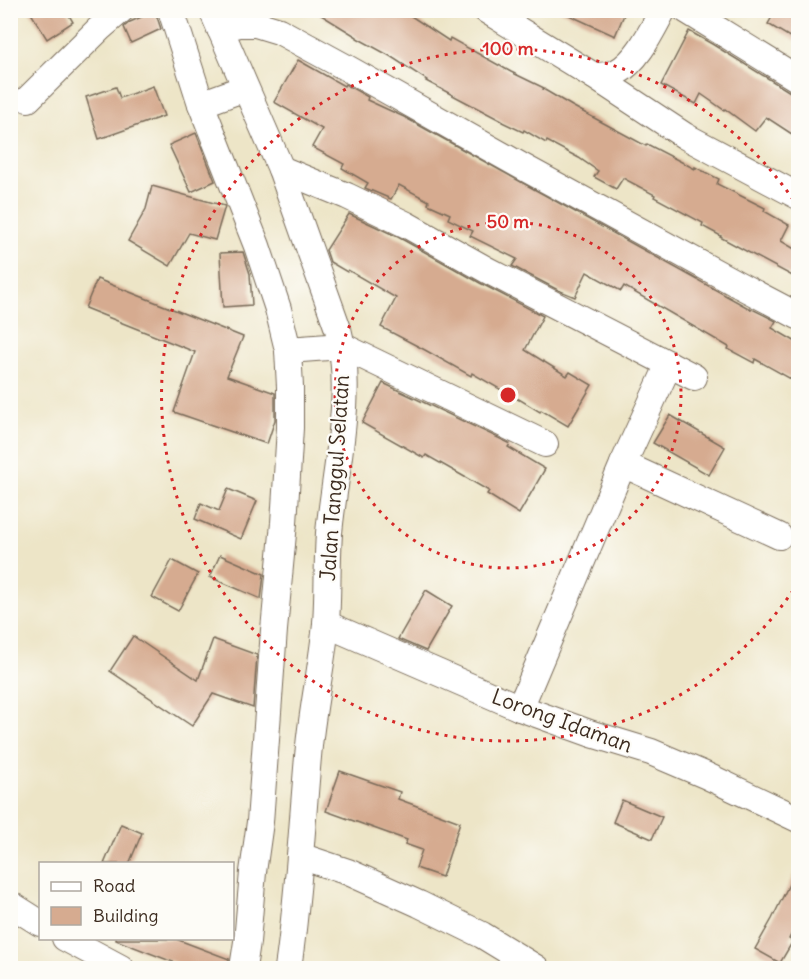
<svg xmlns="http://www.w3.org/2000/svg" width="809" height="979" font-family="Delius,sans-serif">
<rect width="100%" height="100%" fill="#fdfcf7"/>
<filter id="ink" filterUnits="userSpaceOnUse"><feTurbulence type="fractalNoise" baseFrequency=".0167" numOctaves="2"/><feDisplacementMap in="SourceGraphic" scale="12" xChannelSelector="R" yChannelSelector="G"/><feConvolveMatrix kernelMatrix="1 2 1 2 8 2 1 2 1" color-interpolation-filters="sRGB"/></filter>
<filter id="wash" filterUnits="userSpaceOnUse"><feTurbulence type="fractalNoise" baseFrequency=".008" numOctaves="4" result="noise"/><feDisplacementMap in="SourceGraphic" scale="24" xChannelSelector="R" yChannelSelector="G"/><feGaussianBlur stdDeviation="1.35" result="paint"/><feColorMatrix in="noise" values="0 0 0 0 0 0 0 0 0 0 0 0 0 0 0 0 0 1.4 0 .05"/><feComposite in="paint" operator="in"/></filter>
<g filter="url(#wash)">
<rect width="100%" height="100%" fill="#ede5c7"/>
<g id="blocks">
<g fill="#d6ab90">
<polygon points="29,10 66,10 73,22 47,39"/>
<polygon points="313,10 402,10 449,41 450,38 511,72 544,88 543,89 572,106 646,146 647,144 695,169 695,167 719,179 717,184 765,208 764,211 789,225 781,241 798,251 798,279 720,237 721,236 702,226 703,223 654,197 655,195 623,178 616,189 594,177 598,171 579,158 547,141 546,143 524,130 523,132 502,122 502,121 426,81 427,80 390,56 357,38 357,37"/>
<polygon points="558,10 626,10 615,36"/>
<polygon points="776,10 798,10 798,42 768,24"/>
<polygon points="155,11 161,29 131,43 124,27 130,22"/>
<polygon points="689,31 712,44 790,92 798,94 798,138 766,117 755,131 725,109 724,110 701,94 696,104 661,85"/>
<polygon points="298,60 344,86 345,84 368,97 367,100 404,117 750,309 750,308 776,321 772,328 798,343 798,383 755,359 754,363 728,349 729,347 624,286 621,291 587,272 575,297 558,290 512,266 517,259 470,236 473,231 448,219 450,214 428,204 429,201 399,185 391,199 365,188 368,183 342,168 344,164 312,147 322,129 274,102"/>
<polygon points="153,86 164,116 99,139 86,97 116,87 120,98"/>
<polygon points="196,133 215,181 191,192 169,145"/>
<polygon points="152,186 225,206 215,240 189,233 170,266 128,241 146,209"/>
<polygon points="349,214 398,237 480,283 543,316 525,350 567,376 570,372 592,385 568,426 541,410 540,412 519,399 519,400 472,373 471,376 425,350 381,327 396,298 348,270 347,272 330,262 326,250"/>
<polygon points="243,252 250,274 252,305 223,307 220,253"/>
<polygon points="97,279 243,337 227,376 275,393 275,420 267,444 174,412 195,352 85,308"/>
<polygon points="383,383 509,443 510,444 508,447 545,469 519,514 487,494 489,491 463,476 426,455 424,458 362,423"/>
<polygon points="670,415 725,447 709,475 653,443"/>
<polygon points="228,489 257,501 241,539 195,519 201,503 219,511"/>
<polygon points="220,555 264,574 261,599 210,577"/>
<polygon points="172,560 198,574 178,611 152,597"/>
<polygon points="426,590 452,606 426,651 398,639"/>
<polygon points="133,636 198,680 213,639 257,655 253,708 213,694 192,726 110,671"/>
<polygon points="340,771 400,792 398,799 460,822 442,877 416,868 422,850 405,844 407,840 326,811"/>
<polygon points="622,800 662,817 652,839 613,822"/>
<polygon points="121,824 142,833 129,864 104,864"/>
<polygon points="798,866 798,921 789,939 793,941 780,963 755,949 772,919"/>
<polygon points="116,939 176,939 229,959 228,969 191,969 116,940"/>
</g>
</g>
</g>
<g filter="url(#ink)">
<use href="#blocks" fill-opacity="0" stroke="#796b59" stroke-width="1.5"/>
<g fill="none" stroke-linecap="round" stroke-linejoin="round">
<defs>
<g id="minor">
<polyline points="171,10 201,104 257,246 278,309 288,350 290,387 290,428 284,523 274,630 260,822 253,872 247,942 243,968"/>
<path d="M 212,10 L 281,169 L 338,329 C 355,392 335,469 329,533 C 327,563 328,594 326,624 C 322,665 313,705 309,746 C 302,820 299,895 288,968"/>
<path d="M 486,10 L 594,76 C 602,76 610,75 617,72 C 638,61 652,30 663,10"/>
<polyline points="686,10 798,79"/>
<polyline points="220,29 240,24 256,24 279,31 345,67 523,167 741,286 798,316"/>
<polyline points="594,76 685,136 798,196"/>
<polyline points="28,99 99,29 121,10"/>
<polyline points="201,104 245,88"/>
<polyline points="281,169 347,196 407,225 487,270 694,377"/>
<polyline points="288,350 342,346 545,444"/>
<polyline points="623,464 779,536"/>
<polyline points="326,624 520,708 592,734 651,752 705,775 798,819"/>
<polyline points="520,708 623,464 669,364"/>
<polyline points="300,856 348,872 419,904 482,935 536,968"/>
<polyline points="10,904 40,923"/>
<polyline points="65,938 121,968"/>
</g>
</defs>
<use href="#minor" stroke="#796b59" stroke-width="28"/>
<g stroke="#796b59" stroke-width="4" stroke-dasharray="4.5 4.5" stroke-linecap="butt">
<polyline points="311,963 334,968"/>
<path d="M 388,968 C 403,963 415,965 430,968"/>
</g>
<use href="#minor" stroke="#fff" stroke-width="26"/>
</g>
</g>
<g fill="none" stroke="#d62828" stroke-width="3" stroke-dasharray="3 6">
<circle cx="508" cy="395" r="173"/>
<path d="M798 583A346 346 0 1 1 798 207"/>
</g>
<g text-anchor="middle" stroke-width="4.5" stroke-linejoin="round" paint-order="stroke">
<g font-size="21" fill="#3b2a1e" stroke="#fdfcf7">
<text transform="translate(335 478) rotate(-86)" y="7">Jalan Tanggul Selatan</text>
<text transform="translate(562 721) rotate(20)" y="7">Lorong Idaman</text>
</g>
</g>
<circle cx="508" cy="395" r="9" fill="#d62828" stroke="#fdfcf7" stroke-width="3"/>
<g font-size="18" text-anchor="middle" font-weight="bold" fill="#d62828" stroke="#fdfcf7" stroke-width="4.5" stroke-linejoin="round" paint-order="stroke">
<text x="508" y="55">100 m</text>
<text x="508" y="228">50 m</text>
</g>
<rect width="809" height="979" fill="none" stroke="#fdfcf7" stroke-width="36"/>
<rect x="39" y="862" width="195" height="78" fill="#fdfcf7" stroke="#afa8a0" stroke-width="1.5"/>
<rect x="51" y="882" width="30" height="9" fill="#ffffff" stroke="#afa8a0" stroke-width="1.5"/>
<text x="93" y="892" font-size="18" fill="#3b2a1e">Road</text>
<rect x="51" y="907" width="30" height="18" fill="#d6ab90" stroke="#afa8a0" stroke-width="1.5"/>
<text x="93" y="922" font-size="18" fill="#3b2a1e">Building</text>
</svg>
